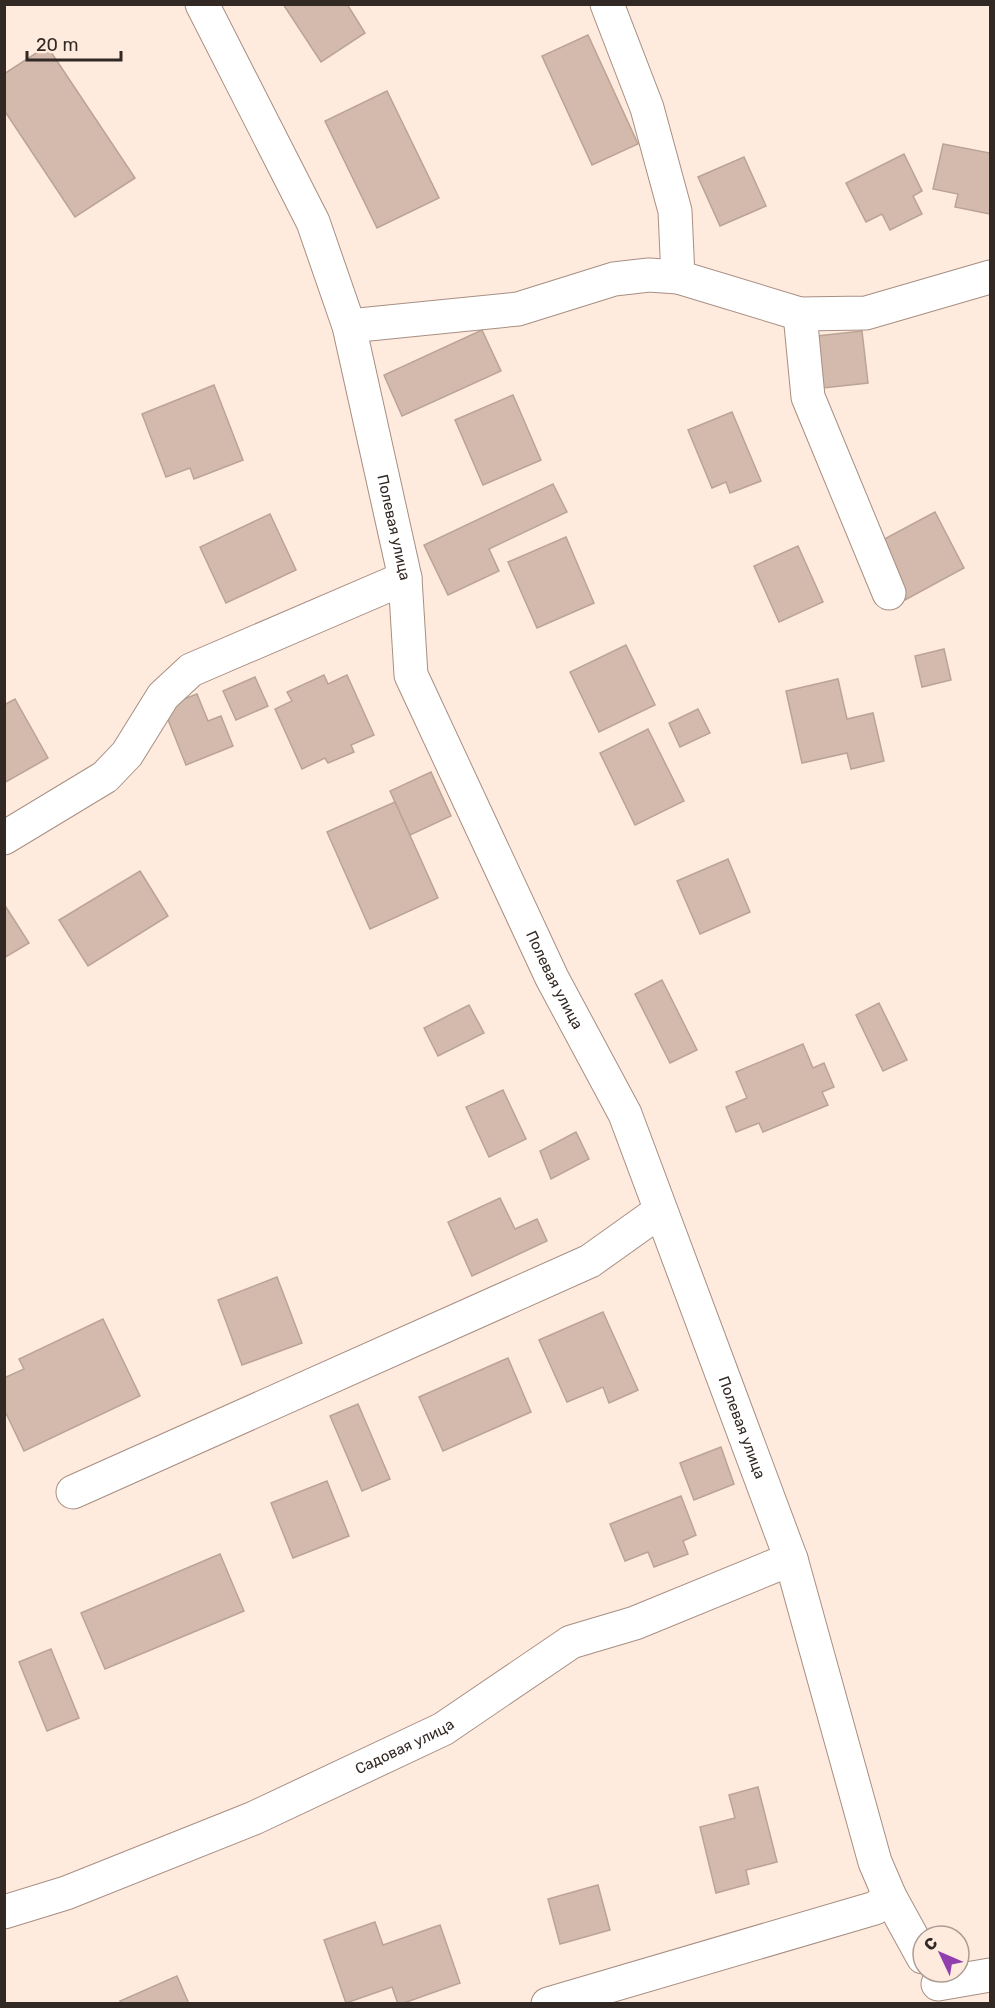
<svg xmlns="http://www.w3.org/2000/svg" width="995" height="2008" font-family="Rubik,sans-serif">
<rect width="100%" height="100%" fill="#ffeade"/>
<g fill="#d3baad" stroke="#bba396" stroke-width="1.5">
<polygon points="283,4 347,4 365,33 321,62"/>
<polygon points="588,35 638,144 592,165 542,56"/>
<polygon points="47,46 135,178 75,217 4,110 4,74"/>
<polygon points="387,91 439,198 377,228 325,121"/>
<polygon points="943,144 990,153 990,214 955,207 958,194 933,189"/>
<polygon points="904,154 922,191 913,196 922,214 890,230 882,214 866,222 846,183"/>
<polygon points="744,157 766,206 720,226 698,177"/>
<polygon points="482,330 501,371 402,416 384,375"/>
<polygon points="862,331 868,383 823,388 817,336"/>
<polygon points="214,385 243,460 194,479 190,468 166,477 142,414"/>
<polygon points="513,395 541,460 483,485 455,420"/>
<polygon points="732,412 761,481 730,493 726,482 712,488 688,430"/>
<polygon points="553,484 567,512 489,549 499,571 448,595 424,545"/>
<polygon points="935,512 964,568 905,600 875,544"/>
<polygon points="270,514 296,570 226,603 200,547"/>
<polygon points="566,537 594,603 537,628 508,562"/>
<polygon points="798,546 823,602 779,622 754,566"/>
<polygon points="626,645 655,705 599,732 570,672"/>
<polygon points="944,649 951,680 922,687 915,656"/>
<polygon points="324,675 328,684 347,675 374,735 351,745 354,752 328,763 325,758 302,769 275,709 292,701 287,692"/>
<polygon points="255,677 268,706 236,720 223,691"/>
<polygon points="838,679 847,719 873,713 884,761 851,769 847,753 802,763 786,691"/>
<polygon points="197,694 208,721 221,716 233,746 186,765 163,707"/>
<polygon points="15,699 48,758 4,783 4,705"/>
<polygon points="698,709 710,733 680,747 669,723"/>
<polygon points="648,729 684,801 635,825 600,753"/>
<polygon points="431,772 451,816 410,835 390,791"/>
<polygon points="395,802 438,898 370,929 327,832"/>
<polygon points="728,859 750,912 700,934 677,881"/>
<polygon points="140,871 168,916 88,966 59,920"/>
<polygon points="4,904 29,943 4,958"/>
<polygon points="662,980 697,1050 670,1063 635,994"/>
<polygon points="879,1003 907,1060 883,1071 856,1015"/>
<polygon points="469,1005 484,1033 438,1056 424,1028"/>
<polygon points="803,1044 813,1068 824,1063 834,1087 822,1092 828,1105 763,1132 759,1123 736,1132 726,1107 747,1098 736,1072"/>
<polygon points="503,1090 526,1139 489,1157 466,1107"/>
<polygon points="576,1132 589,1159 551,1179 540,1151"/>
<polygon points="500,1198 515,1229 537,1219 547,1241 472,1276 448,1222"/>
<polygon points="277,1277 302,1343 242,1365 218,1300"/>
<polygon points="603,1312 638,1390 609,1403 603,1387 567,1402 539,1340"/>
<polygon points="103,1319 140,1396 24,1451 4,1409 4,1378 24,1369 19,1359"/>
<polygon points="508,1358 531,1412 443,1451 419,1397"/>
<polygon points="358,1404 390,1479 362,1491 330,1416"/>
<polygon points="721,1447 734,1484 694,1500 680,1463"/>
<polygon points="327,1481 349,1536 293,1558 271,1503"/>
<polygon points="681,1496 696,1535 683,1541 688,1554 654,1567 648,1552 625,1561 610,1524"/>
<polygon points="220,1554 244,1611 105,1669 81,1613"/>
<polygon points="51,1649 79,1718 47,1731 19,1662"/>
<polygon points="758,1787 777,1862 746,1870 749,1884 716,1893 700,1827 735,1818 729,1795"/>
<polygon points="598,1885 610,1930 560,1944 548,1899"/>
<polygon points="375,1922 383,1945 440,1925 460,1983 401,2004 398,2004 392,1987 346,2003 324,1940"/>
<polygon points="177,1976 189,2004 122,2004 120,2001"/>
</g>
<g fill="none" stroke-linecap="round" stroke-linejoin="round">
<defs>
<g id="minor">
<path id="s1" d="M 202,4 L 313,222 L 349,326 L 405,578 L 411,675 L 552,978 L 625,1114 L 791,1559 L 875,1862 L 890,1897 L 923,1957"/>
<polyline points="607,4 647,108 675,211 678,277"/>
<polyline points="800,314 808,397 889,593"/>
<polyline points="349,326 518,309 614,279 649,275 678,277 800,314 866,313 990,277"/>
<polyline points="4,838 105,777 127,754 163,696 191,670 405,578"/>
<polyline points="73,1492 590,1261 660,1211"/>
<path id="s2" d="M 4,1912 L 66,1893 L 254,1818 L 443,1729 L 571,1642 L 635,1623 L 791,1559"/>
<polyline points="938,1984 990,1975"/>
<polyline points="548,2004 875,1908 890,1897"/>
</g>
</defs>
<use href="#minor" stroke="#a78f82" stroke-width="35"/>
<use href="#minor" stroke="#fff" stroke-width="33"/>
</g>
<g text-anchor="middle" stroke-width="5" stroke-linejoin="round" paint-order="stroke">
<g font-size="15" fill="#332924" stroke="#ffeade">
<text dy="5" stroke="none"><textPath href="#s1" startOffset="561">Полевая улица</textPath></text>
<text dy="5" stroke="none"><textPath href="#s1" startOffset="1047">Полевая улица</textPath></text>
<text dy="5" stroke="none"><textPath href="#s1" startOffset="1533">Полевая улица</textPath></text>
<text dy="5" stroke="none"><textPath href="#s2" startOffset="434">Садовая улица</textPath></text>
</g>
</g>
<rect width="995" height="2008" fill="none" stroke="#332924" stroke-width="12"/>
<g transform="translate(941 1954) rotate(314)"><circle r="28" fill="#ffeade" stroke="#ad9d94" stroke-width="1.5"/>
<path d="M0-4.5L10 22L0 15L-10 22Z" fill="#923fae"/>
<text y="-9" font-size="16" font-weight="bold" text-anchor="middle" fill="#332924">С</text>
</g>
<path d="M27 51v9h94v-9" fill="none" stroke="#332924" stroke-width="3"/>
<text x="36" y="51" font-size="18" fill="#332924" stroke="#ffeade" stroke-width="4.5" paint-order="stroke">20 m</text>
</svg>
